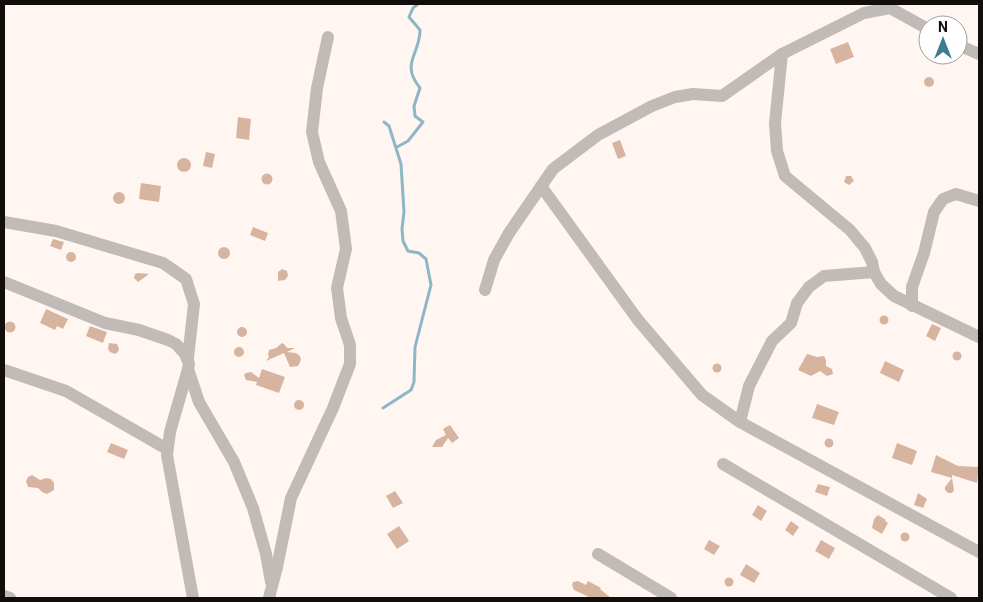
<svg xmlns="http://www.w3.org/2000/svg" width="983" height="602" font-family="Roboto,sans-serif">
<rect width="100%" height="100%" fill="#fff6f2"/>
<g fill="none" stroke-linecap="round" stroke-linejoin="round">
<g stroke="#8eb7c6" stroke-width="3">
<path d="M 397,147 L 408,141 L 423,122 L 415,116 L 414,106 L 420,88 C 400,63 420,55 420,30 L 409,17 L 413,8 L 418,4"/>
<polyline points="383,408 411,390 414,382 415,347 431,285 426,259 419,253 408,251 403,241 402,229 404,212 401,164 389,126 384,122"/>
</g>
</g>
<g fill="#d7b4a0">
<polygon points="848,42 854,57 836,64 830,49"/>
<circle cx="929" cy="82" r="5"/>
<polygon points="238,117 251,119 249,140 236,138"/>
<polygon points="620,140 626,156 618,159 612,143"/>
<polygon points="206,152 215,154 212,168 203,166"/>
<circle cx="184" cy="165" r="7"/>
<circle cx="267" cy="179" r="5.5"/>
<polygon points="846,176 851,176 854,181 849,185 844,182"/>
<polygon points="141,183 161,186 159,202 139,199"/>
<circle cx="119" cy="198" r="6"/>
<polygon points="253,227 268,233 265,241 250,235"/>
<polygon points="53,239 64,242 61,250 50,246"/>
<circle cx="224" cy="253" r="6"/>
<circle cx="71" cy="257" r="5"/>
<polygon points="282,269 287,271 288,276 285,280 278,281 278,272"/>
<polygon points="138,273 149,274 138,282 134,278 135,274"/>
<polygon points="46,309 68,319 63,329 57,326 55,330 40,323"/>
<circle cx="884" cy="320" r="4.5"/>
<circle cx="10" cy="327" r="5.5"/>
<polygon points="932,324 941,328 935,341 926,336"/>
<polygon points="90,326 107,332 103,343 86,336"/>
<circle cx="242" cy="332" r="5"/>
<polygon points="109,343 117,344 119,349 118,352 115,354 110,352 108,349"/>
<polygon points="282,343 284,344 287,348 295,348 287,352 296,353 300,356 301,360 298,366 290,367 284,353 266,361 269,357 268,354 269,350 276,348"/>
<circle cx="239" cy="352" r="5"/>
<circle cx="957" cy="356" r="4.5"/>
<polygon points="807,354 817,357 824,356 826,360 826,366 832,369 833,374 827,376 820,371 811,376 798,370"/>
<polygon points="885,361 904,370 899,382 880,373"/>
<circle cx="717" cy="368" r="4.5"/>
<polygon points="262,369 285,377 279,393 256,385 257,382 246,380 244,375 246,373 251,372 259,378"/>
<circle cx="299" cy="405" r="5"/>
<polygon points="817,404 839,412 834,425 812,418"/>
<polygon points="450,425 459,438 452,443 448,438 442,447 432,447 436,440 446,435 443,429"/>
<circle cx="829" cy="443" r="4.5"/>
<polygon points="111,443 128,450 124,459 107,452"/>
<polygon points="897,443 917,451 912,465 892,458"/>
<polygon points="936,455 958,466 979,467 977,483 952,475 952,478 931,472"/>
<polygon points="32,475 40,480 46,478 51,479 54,483 54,490 47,494 42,492 38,488 28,487 26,481 28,477"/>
<polygon points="952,478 954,490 952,493 948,493 945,490 945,487"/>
<polygon points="818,484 830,487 827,496 815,492"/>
<polygon points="395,491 403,503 393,508 386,496"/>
<polygon points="918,493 927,499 923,508 914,505"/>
<polygon points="758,505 767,511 761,521 752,515"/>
<polygon points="878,515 886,520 885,521 888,523 882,534 872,528 874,519"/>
<polygon points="791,521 799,527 793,536 785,530"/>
<polygon points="399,526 409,541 397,549 387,534"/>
<circle cx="905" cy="537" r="4.5"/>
<polygon points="709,540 720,546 714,555 704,549"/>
<polygon points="821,540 835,548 829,559 815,551"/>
<polygon points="746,564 760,573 754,583 740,575"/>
<circle cx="729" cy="582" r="4.5"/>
<polygon points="578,581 586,585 588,581 601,588 600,589 611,598 591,598 574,590 572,585 573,582"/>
</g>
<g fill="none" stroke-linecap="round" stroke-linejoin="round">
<g stroke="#c1bbb8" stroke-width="12">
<polyline points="958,45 979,54"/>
<polyline points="782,54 775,123 777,151 785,176 850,230 865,248 872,262 874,272 881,284 894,296 979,337"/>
<polyline points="541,186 638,320 702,395 740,422 979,552"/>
<polyline points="4,222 56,231 163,263 186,279 194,304 188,358"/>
<polyline points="4,282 105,323 139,330 168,340 176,344 185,354 189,364 188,369 170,432 167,455 193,598"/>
<polyline points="485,290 494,260 509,233 553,169 598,135 652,106 675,97 693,94 722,96 782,54 864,13 890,8 928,29"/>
<polyline points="912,306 912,287 924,253 934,212 943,199 956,194 979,201"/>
<polyline points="188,369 199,402 234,462 253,508 266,554 271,582"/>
<polyline points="4,370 66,391 167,449"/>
<polyline points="740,422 749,386 772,341 791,323 797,303 809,287 824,276 874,272"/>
<polyline points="723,464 951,598"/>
<polyline points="598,554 671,598"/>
<polyline points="4,596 10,598"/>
<polyline points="269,598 277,567 291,498 333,408 350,364 350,345 341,318 337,288 346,249 341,211 319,162 312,132 317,88 328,37"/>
</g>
</g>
<rect width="983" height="602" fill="none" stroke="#120e0b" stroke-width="10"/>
<g transform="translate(943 40)"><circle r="24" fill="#ffffff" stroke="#a09f9d"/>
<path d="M0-4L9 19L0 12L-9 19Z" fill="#3f7c92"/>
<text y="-8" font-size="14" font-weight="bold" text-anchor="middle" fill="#120e0b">N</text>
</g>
</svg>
